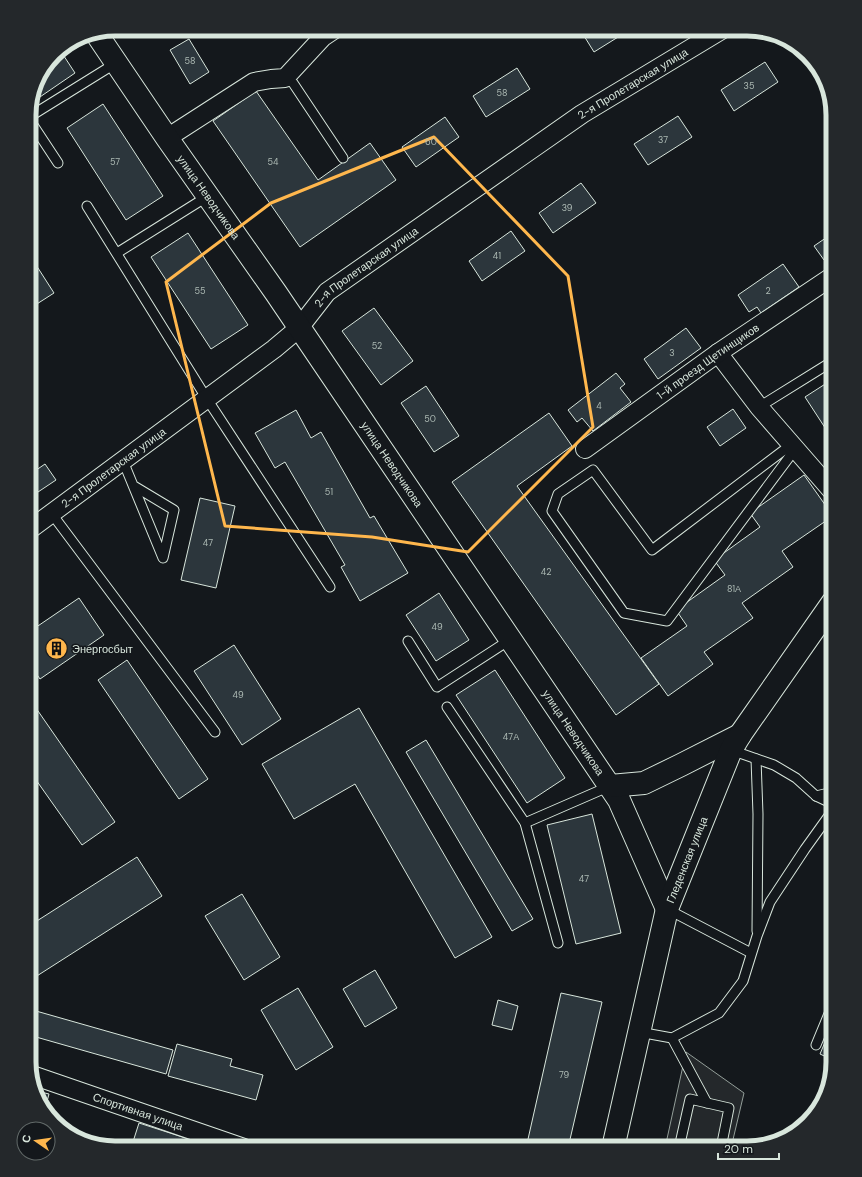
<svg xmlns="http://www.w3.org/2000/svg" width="862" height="1177" font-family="'DM Sans',sans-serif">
<rect width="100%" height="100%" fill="#14181c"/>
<polygon fill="#24282b" stroke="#939e99" points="686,1052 744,1093 731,1148 665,1148"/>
<g fill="#2c363c" stroke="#d8e6dc">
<polygon points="585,29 631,29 594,52 581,31"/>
<polygon points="189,39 209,72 190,84 170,50"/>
<polygon points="58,50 60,50 75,73 37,99 33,93 38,77"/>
<polygon points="765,62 778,82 734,111 721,90"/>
<polygon points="517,68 530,89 486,117 473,96"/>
<polygon points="256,91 318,180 370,143 396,180 300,247 213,121"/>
<polygon points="103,104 163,196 126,220 67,128"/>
<polygon points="678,116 692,137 648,165 634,144"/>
<polygon points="445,117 459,137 416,167 402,147"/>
<polygon points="581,183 596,203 553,233 539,213"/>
<polygon points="511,231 525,251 482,281 469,261"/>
<polygon points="188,233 248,325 211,349 151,257"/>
<polygon points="833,233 833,262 829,256 824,260 814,246"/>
<polygon points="29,254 54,293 29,309"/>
<polygon points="783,264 799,287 761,313 757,307 749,312 738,295"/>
<polygon points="374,308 413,361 381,385 342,331"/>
<polygon points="686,328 701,348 658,379 644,359"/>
<polygon points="616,373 625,384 620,388 631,402 593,431 582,418 577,422 568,410"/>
<polygon points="833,379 833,440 805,397"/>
<polygon points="426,386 459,436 434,452 401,403"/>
<polygon points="733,409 746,428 720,446 707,427"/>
<polygon points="296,410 311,438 321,432 370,518 374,516 408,573 360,601 341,567 345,565 285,462 275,468 255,433"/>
<polygon points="549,413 572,446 517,486 659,684 616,715 452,482"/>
<polygon points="45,464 56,480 29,498 29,475"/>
<polygon points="804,475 833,516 782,551 793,567 742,603 753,618 704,652 713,664 668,696 641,658 687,626 676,610 725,575 714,560 760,527 750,513"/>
<polygon points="200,498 235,506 216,588 181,580"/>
<polygon points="439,593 469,640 436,661 406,615"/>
<polygon points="79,598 104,635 40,679 29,663 29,632"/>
<polygon points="234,645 281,719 242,745 194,671"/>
<polygon points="127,660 208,779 179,799 98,680"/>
<polygon points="495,670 565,778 527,803 456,695"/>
<polygon points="29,698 115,822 82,845 29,770"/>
<polygon points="359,708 492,937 455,958 355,784 294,819 262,764"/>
<polygon points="426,740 533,919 512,931 406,752"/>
<polygon points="592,814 621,933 576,944 547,825"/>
<polygon points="137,857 162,896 29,981 29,926"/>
<polygon points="242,894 280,957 244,980 205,916"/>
<polygon points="375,970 397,1008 365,1027 343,989"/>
<polygon points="298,988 333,1047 296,1070 261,1010"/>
<polygon points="561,993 602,1002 568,1148 526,1148"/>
<polygon points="498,1000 518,1006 512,1030 492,1025"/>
<polygon points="29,1009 173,1050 166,1074 29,1035"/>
<polygon points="833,1023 833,1060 820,1054"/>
<polygon points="177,1044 232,1059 230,1066 263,1075 256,1100 168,1076"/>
<polygon points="37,1091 49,1094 45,1109 41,1105"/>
<polygon points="139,1123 204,1144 203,1148 131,1148"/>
</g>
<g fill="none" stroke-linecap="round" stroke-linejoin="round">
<defs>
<g id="lane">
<polyline points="285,78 293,83 343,158"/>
<polyline points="29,117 116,63"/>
<polyline points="29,119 58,163"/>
<polyline points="87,206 207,399 330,587"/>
<polyline points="117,253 208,196"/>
<polyline points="759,407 833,361"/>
<polyline points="792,444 652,550 593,470 558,494 552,511 624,613 667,621 796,448"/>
<polyline points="123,461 163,558 174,510 134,486"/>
<polyline points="52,514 215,732"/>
<polyline points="408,641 437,687 511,639"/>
<polyline points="447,707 525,823 558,943"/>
<polyline points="731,750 774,765 796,778 816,796 833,804"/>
<polyline points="756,759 758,814 757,931"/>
<polyline points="816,796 833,792"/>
<polyline points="525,823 610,786"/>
<polyline points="667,909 751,953"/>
<polyline points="639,1032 672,1038 719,1013 743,981 757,936 770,902 805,849 833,810"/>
<polyline points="672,1038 707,1103"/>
<polyline points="816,1045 833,1004"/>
<polyline points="679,1148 690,1099 729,1108 721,1148"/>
</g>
<g id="street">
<polyline points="167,138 254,82 271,79 285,78 323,37 335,29"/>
<polyline points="718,353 759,407 833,492"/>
<path id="s1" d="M 585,449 L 718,353 L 833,276"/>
<path id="s2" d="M 29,530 L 274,349 L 299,328 L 327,292 L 582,114 L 723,29"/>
<path id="s3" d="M 32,1075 L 244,1148"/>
</g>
<g id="secondary">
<path id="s4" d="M 96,33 L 167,138 L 276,293 L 619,800 L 667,909"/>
<polyline points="610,786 644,783 681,765 740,735"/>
<path id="s5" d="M 613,1148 L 667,909 L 731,750 L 740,735 L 833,602"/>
</g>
</defs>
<use href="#lane" stroke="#d8e6dc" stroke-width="11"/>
<use href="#street" stroke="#d8e6dc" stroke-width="20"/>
<use href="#secondary" stroke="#d8e6dc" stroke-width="24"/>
<use href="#lane" stroke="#14181c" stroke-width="9"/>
<use href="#street" stroke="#14181c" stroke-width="18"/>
<use href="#secondary" stroke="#14181c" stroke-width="22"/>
</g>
<path fill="none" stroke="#ffb74d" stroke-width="3" stroke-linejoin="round" d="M 434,137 L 568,276 L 593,427 L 468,552 L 372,537 L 225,526 L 166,282 L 271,203 Z"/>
<defs>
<symbol id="building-disc" viewBox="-11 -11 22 22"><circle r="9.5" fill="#ffb74d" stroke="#14181c"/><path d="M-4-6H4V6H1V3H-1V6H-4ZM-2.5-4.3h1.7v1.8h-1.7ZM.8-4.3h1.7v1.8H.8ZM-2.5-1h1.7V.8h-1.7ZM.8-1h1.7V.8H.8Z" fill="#111"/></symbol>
</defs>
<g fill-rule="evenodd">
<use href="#building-disc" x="44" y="636" width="25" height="25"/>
</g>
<g text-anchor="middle" stroke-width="3" stroke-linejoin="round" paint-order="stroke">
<g font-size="9" fill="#adbab4">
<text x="190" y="64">58</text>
<text x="749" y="89">35</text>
<text x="502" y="96">58</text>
<text x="663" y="143">37</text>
<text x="431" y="145">60</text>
<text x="115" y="165">57</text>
<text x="273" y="165">54</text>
<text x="567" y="211">39</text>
<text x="497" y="259">41</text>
<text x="200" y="294">55</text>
<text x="768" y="294">2</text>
<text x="377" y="349">52</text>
<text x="672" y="356">3</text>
<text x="599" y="409">4</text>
<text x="430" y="422">50</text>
<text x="329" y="495">51</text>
<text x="208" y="546">47</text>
<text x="546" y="575">42</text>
<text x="734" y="592">81А</text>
<text x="437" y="630">49</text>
<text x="238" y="698">49</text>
<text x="511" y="740">47А</text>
<text x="584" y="882">47</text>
<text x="564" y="1078">79</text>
</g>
<g font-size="11" fill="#d8e6dc" stroke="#14181c">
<text dy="4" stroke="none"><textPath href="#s2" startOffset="753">2-я Пролетарская улица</textPath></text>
<text dy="4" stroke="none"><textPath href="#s4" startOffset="199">улица Неводчикова</textPath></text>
<text dy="4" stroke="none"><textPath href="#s2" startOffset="429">2-я Пролетарская улица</textPath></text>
<text dy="4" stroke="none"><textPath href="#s1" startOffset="151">1-й проезд Щетинщиков</textPath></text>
<text dy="4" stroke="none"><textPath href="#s4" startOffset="523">улица Неводчикова</textPath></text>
<text dy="4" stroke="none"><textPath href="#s2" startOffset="105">2-я Пролетарская улица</textPath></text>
<text dy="4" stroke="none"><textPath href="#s4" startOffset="847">улица Неводчикова</textPath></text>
<text dy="4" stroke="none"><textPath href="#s5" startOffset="298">Гледенская улица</textPath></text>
<text dy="4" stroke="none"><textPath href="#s3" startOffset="112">Спортивная улица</textPath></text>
</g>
<g font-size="11" fill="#d8e6dc" stroke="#14181c" text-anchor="start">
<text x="72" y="653">Энергосбыт</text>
</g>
</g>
<path d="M0 0H862V1177H0ZM115 36H747A79 79 0 0 1 826 115V1062A79 79 0 0 1 747 1141H115A79 79 0 0 1 36 1062V115A79 79 0 0 1 115 36Z" fill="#24282b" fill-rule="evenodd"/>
<path fill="none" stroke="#d8e6dc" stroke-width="5" d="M115 36H747A79 79 0 0 1 826 115V1062A79 79 0 0 1 747 1141H115A79 79 0 0 1 36 1062V115A79 79 0 0 1 115 36Z"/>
<g transform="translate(36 1141) rotate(283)"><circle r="19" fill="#14181c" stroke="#626a69"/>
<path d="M0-3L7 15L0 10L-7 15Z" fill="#ffb74d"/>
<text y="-6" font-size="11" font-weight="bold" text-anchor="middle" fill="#d8e6dc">С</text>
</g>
<path d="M718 1153v6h61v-6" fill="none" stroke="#d8e6dc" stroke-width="2"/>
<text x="724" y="1153" font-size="12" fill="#d8e6dc" stroke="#14181c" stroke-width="3" paint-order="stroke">20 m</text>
</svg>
